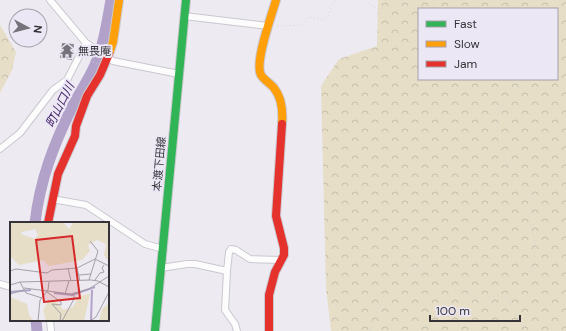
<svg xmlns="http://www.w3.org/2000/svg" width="566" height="331" font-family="'DM Sans','Noto Sans JP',sans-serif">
<defs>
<pattern id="forest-crowns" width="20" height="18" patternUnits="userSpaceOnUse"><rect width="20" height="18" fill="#e6dec6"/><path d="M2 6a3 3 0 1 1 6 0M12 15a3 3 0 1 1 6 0" fill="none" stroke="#c6bfab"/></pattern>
<pattern id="building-hatch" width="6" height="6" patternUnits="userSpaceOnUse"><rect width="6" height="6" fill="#908b97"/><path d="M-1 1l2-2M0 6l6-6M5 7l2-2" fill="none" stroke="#76727c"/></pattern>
</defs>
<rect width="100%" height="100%" fill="#edeaf2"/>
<g fill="url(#forest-crowns)" fill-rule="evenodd">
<path d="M 378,0 L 566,0 L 566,331 L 331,331 L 326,288 L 321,86 L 339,59 L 377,46 ZM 419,9 L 557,9 L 557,79 L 419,79 Z"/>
<polygon points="0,25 16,52 12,70 0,93"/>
</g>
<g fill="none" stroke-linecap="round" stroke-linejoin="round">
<g stroke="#b2a2c9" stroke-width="11">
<path d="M 35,223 C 40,179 54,144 73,105 C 80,92 89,79 95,65 C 104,44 107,22 111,0"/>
<polyline points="36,320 37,331"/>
</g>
</g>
<polygon fill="url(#building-hatch)" points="62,43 74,44 72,60 60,58"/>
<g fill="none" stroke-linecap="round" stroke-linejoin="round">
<defs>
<g id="street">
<polyline points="50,0 86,43 113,61 179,74"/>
<polyline points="184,16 268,26"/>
<polyline points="0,149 20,133 53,90 67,80 86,43"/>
<polyline points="52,199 86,205 145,244 163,249"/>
<polyline points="161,268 187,264 195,264 227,271 229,252 231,249 236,250 250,259 281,260"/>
<polyline points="227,271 225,310 235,324 237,331"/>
<polyline points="0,284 11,287"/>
<polyline points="50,320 51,331"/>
</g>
<polyline id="fast" points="155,331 186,0"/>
<g id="slow">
<path d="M 276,0 C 272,15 254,62 261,75 C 264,80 271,84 274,88 C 282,98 283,112 282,124"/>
<polyline points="109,54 113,42 119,0"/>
</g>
<g id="jam">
<polyline points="48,223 58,174 75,136 76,126 87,96 100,75 109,54"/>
<polyline points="269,331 269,295 275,272 284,255 284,248 276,216 282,124"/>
</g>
</defs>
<use href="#street" stroke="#cac8ce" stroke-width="8"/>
<use href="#fast" stroke="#cac8ce" stroke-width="10"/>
<use href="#slow" stroke="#cac8ce" stroke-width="10"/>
<use href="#jam" stroke="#cac8ce" stroke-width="10"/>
<g stroke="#d6d6d8" stroke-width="1" stroke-dasharray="1 3" stroke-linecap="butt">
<path d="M 365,0 C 370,4 373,9 381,9 L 384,5 L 386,0"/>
<polyline points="401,0 419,34"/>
<polyline points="433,0 434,9"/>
<polyline points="500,0 511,9"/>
<polyline points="512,9 516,0"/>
<polyline points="277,26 301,25 308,17 323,20 328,16 335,0"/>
<polyline points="86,58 97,64"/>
<polyline points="510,302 522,287 528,277 534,260 536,247 529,217 533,201 532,193 529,186 513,176 498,144 497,117 500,107 517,92 520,85 520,79"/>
<path d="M 370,331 L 391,275 L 404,266 C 431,267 449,289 474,297 C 484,300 497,294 504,297 C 511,300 521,324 525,331"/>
</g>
<use href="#street" stroke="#fcfcfd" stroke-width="6"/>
<use href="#fast" stroke="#30b455" stroke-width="8"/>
<use href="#slow" stroke="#ff9f0a" stroke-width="8"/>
<use href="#jam" stroke="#e5322d" stroke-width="8"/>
</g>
<defs>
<symbol id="temple-bare" viewBox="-9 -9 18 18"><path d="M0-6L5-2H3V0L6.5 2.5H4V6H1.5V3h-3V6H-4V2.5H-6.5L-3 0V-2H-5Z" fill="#757379" stroke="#ece7f5" stroke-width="2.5" paint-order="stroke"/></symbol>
</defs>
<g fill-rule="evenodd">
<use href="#temple-bare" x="57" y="41" width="20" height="20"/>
</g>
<g text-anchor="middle" stroke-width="4" stroke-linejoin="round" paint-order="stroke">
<g font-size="11" fill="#353338" stroke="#ece7f5" text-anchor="start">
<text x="78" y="55">無畏庵</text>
</g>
<g font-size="11" fill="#353338" stroke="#ece7f5">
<text transform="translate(159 164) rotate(-85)" y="4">本渡下田線</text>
</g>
<g font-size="12" font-style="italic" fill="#452667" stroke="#ece7f5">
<text transform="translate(60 105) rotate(-63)" y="4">町山口川</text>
</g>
</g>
<g transform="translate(10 222)">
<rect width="99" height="99" fill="#edeaf2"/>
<path d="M 0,0 L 53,0 L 59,7 L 64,0 L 99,0 L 99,40 L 94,33 L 96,22 L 87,18 L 78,23 L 80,29 L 72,38 L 39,44 L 33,38 L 9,43 L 0,34 ZM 25,7 L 28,13 L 25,17 L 11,12 L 12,10 ZM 80,72 L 74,99 L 36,99 L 33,88 L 39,78 L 47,80 L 53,88 L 63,85 L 69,74 ZM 0,75 L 17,82 L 19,93 L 24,99 L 0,99 ZM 99,81 L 99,99 L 89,99 L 92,87 Z" fill="#e6dec6" fill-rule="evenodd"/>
<path fill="none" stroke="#b2a2c9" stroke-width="2" d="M 0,70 L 21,68M 44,71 L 62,73 L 85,65M 81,99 L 82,68"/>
<path fill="none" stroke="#a3a1a8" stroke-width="1" d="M 58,46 L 61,59M 67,46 L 70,59M 0,49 L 6,47 L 37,51 L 42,48 L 67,46 L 85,37 L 99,44M 69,53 L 81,52M 79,58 L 88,29 L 80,19M 85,58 L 90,51 L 94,50 L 92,46 L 94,43M 10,60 L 16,71 L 32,76M 0,63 L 10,60 L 81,58 L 88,59 L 99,65M 14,66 L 61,72 L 79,67 L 99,54M 37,70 L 51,80 L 51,83 L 42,82 L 51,92 L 50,99M 0,72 L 14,68M 55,72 L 59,59M 28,99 L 30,78 L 38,68 L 39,60M 52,99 L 64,77 L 64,71M 80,99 L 86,95 L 99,70"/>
<path fill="#d62828" fill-opacity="0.15" stroke="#d62828" stroke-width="2" d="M 62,14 L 70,76 L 34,80 L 26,18 Z"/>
<rect width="99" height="99" fill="none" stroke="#353338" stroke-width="2"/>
</g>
<rect x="418" y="8" width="140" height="72" fill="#ece7f5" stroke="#a39fa9"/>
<rect x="426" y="21" width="20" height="6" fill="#30b455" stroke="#a39fa9"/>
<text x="454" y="28" font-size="12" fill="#353338">Fast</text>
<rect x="426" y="41" width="20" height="6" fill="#ff9f0a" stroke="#a39fa9"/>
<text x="454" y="48" font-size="12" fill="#353338">Slow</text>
<rect x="426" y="61" width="20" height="6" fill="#e5322d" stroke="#a39fa9"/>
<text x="454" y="68" font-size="12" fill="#353338">Jam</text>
<g transform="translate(28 28) rotate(97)"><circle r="19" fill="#ece7f5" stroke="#a39fa9"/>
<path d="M0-3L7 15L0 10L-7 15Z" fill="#757379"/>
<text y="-6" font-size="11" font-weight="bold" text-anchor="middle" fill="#353338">N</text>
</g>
<path d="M430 315v6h90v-6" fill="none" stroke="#353338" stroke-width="2"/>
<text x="436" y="315" font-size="12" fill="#353338" stroke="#ece7f5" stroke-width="3" paint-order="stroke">100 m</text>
</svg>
